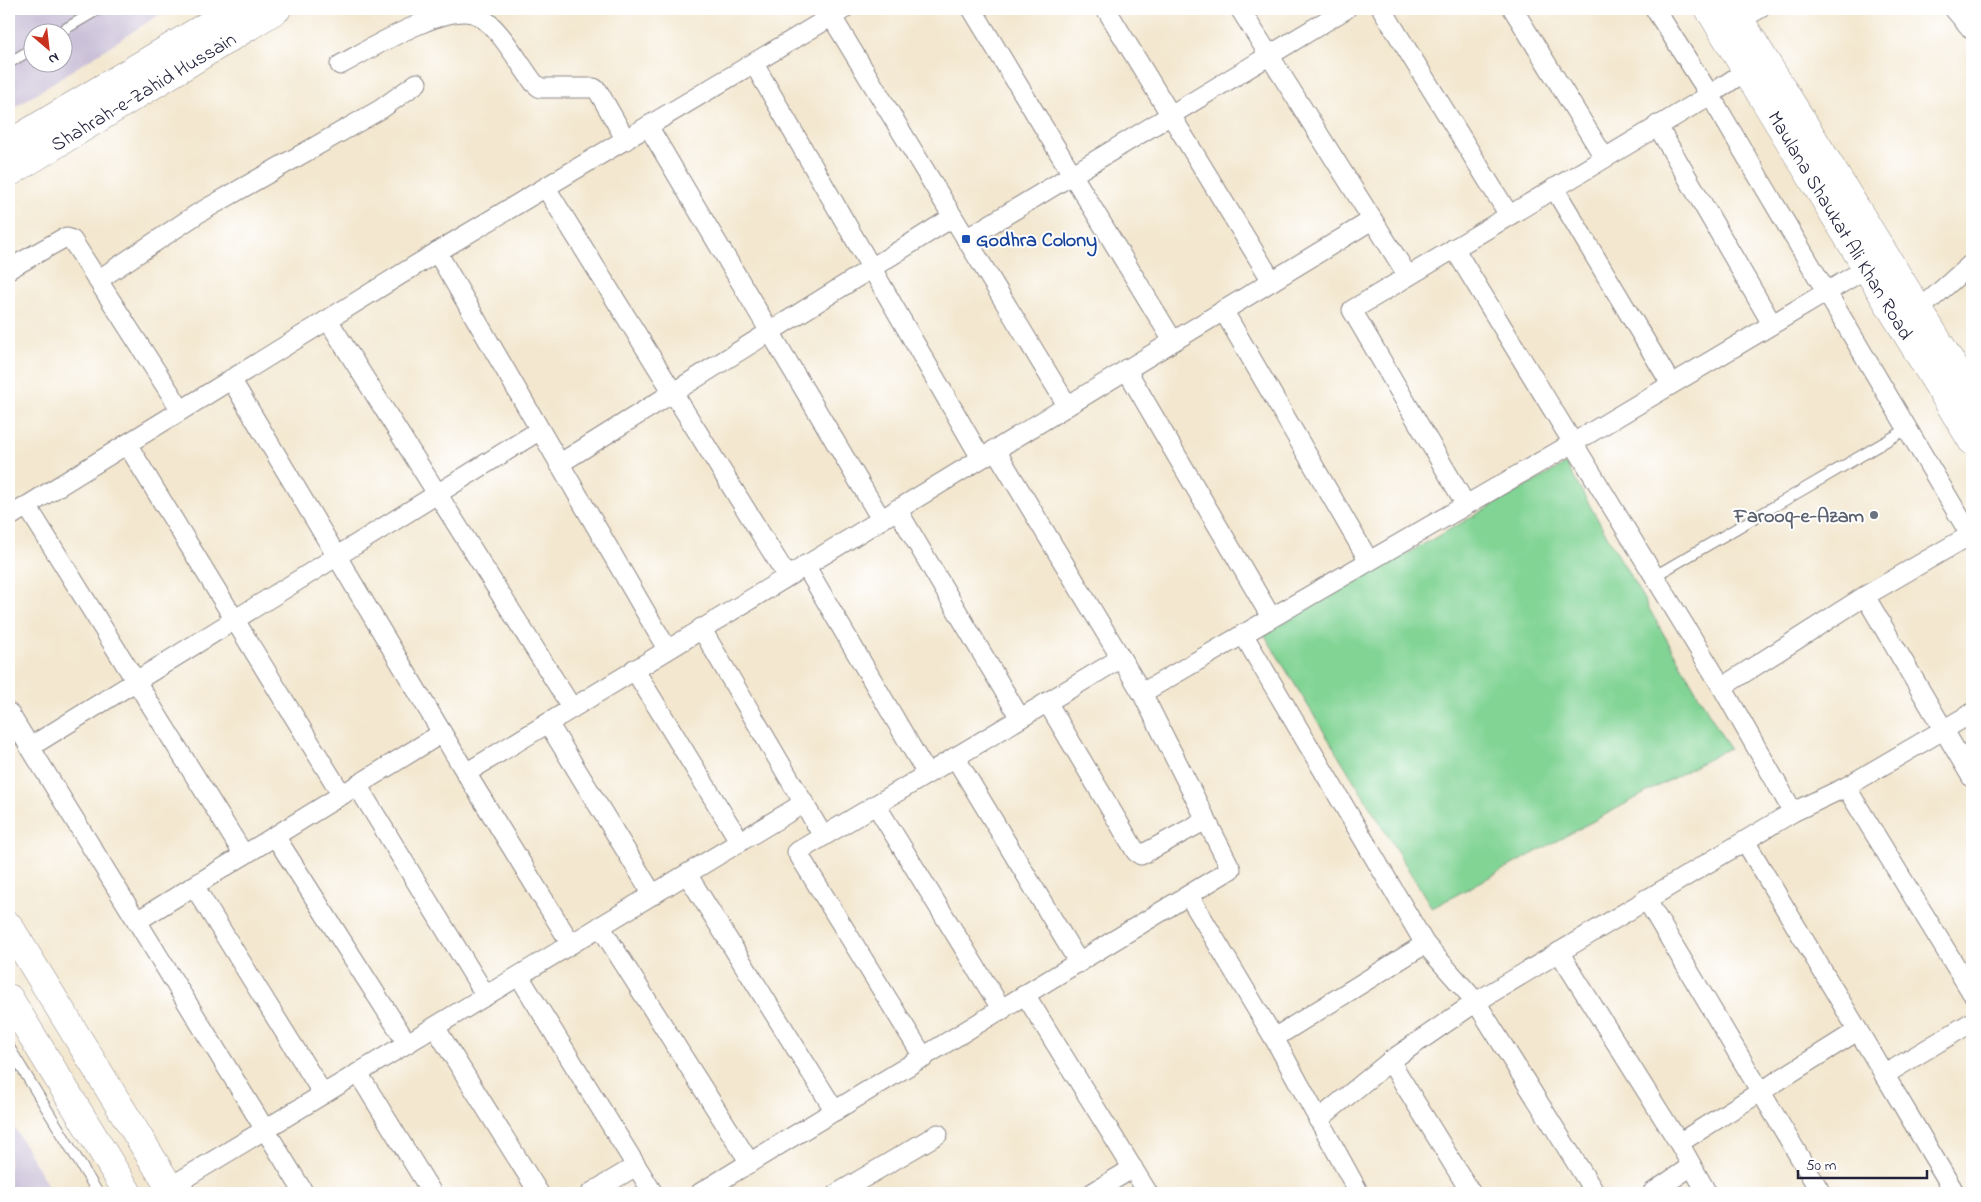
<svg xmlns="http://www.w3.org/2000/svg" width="1981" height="1202" font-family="'Indie Flower',sans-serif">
<rect width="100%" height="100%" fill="#fff"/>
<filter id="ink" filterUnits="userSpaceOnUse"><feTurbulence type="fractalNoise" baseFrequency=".02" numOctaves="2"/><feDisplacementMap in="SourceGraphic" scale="10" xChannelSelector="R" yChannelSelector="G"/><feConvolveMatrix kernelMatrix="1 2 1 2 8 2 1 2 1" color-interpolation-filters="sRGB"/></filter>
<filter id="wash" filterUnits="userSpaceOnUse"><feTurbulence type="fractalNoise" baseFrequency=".0096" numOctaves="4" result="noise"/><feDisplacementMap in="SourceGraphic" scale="20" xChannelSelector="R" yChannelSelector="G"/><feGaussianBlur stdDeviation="1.12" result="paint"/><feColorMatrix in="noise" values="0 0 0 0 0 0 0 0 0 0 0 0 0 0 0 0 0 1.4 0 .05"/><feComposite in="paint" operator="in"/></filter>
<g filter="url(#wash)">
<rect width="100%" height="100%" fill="#f3e7cf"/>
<g fill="#c9bfd7" fill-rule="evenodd">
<path d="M 9,9 L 168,9 L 9,111 ZM 32,32 L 62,32 L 62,62 L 32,62 Z"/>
<polygon points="9,1118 52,1193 9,1193"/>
</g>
<polygon fill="#82d495" stroke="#527b68" points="1566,464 1729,748 1432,908 1264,634"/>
</g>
<g filter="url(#ink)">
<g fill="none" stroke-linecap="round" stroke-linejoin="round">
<defs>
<g id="lane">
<polyline points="60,32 99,9"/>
<polyline points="9,63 32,49"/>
<polyline points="1653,577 1907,429"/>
<polyline points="9,1047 98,1193"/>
</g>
<g id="street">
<polyline points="827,9 1067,405"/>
<polyline points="972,9 1173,341"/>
<polyline points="1106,9 1272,281"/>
<polyline points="1240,9 1408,276"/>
<polyline points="1382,9 1509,215"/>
<polyline points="1513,9 1604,157"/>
<polyline points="1655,9 1710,95 1972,538"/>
<polyline points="1954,9 1972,30"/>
<polyline points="1740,20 1759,9"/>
<polyline points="754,64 981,458"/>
<path d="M 340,65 C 368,50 449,0 478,15 C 502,30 517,61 534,83 L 540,88 L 594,88 L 598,91 L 626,140"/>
<polyline points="1657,125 1772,324"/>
<polyline points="648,126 881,519"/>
<polyline points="546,188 787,576"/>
<polyline points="1554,188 1671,384"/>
<polyline points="966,239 1346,9"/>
<polyline points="1454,248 1722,687 1793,812"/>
<polyline points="437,252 667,649"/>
<polyline points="9,269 62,239 67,238 72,240 181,410"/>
<polyline points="98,280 197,214 381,109 417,83"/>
<polyline points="1223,310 1369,561"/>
<polyline points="1919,310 1972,263"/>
<polyline points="328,320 572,708"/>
<polyline points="1126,369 1271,617"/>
<polyline points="231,379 466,773 571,944"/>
<polyline points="127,444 342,795"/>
<polyline points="559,464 953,217"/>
<polyline points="1466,505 1352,310 1710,95 1747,70"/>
<polyline points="27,506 244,855"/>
<polyline points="897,509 1020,718"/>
<polyline points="9,517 437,252 844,9"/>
<polyline points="805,565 927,774"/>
<polyline points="1865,596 1972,778"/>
<polyline points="701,628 823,836"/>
<polyline points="1243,634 1425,944 1476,1002 1595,1193"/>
<polyline points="634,669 740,842"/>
<polyline points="1722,687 1865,596 1972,534"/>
<polyline points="1142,693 1573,443 1867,268"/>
<polyline points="1047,702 1136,852 1141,855 1206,820"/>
<polyline points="9,713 304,1193"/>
<polyline points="548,723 653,895"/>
<polyline points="30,747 540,430"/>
<polyline points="955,757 1079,963"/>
<polyline points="466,773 1372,220"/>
<polyline points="357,785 486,996"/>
<polyline points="1846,787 1972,993"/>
<polyline points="876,805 1002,1010"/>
<polyline points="275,836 407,1043"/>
<polyline points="1745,841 1955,1193"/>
<polyline points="687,874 835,1111"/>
<polyline points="194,886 323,1094"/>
<polyline points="1189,896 1274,1038 1359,1193"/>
<polyline points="1646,899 1821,1193"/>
<polyline points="137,921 442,733"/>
<polyline points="600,926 750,1163"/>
<polyline points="1559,952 1679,1143 1707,1193"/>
<polyline points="519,976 653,1193"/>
<polyline points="1026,996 1148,1193"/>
<polyline points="435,1027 539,1193"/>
<polyline points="1274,1038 1425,944"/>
<polyline points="924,1058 797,852 1121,658"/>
<polyline points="1390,1061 1471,1193"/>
<polyline points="358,1073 432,1193"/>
<polyline points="1884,1075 1972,1022"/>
<polyline points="1318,1120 1390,1061 1476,1002 1793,812 1846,787 1972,713"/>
<polyline points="1679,1143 1857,1031"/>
<polyline points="170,1187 804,803"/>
<polyline points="591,1193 636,1166"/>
<polyline points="700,1193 1231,869 1142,693 995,449"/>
<polyline points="838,1193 938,1134"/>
<polyline points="1092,1193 1133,1168"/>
<polyline points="1652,1193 1690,1167"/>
</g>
<g id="secondary">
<polyline points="1709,9 1972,441"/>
<polyline points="1733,9 1972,396"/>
<polyline points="9,144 235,9"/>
<polyline points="9,173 277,9"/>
<polyline points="9,926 173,1193"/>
<polyline points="9,998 128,1193"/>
</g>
</defs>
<use href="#lane" stroke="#8a8485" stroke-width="12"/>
<use href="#street" stroke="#8a8485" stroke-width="21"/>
<use href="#secondary" stroke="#8a8485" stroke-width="29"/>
<use href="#lane" stroke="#fff" stroke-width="10"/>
<use href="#street" stroke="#fff" stroke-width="19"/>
<use href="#secondary" stroke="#fff" stroke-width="28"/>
</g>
</g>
<rect fill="#1a4fb4" stroke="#fff" stroke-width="2" x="961" y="234" width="10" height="10" rx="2.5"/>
<circle fill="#6b7280" stroke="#fff" stroke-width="2" cx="1874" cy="515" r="5"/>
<g text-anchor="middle" stroke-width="4" stroke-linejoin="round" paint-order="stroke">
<g font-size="20" fill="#22223b" stroke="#fff">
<text transform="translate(143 91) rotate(-31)" y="7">Shahrah-e-Zahid Hussain</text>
<text transform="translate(1841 225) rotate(59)" y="7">Maulana Shaukat Ali Khan Road</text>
</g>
<g font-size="20" font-weight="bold" fill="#164399" stroke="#fff" text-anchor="start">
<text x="976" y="246">Godhra Colony</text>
</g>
<g font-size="20" font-weight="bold" fill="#5b616d" stroke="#fff" text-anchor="end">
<text x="1864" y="522">Farooq-e-Azam</text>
</g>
</g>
<rect width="1981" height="1202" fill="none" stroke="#fff" stroke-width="30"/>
<g transform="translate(48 48) rotate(152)"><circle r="24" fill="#ffffff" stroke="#a7a7b1"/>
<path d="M0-4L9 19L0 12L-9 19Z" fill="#c8321e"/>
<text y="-8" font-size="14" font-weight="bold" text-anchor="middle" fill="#22223b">N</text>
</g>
<path d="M1798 1170v8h129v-8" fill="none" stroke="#22223b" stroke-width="2.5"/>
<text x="1806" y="1170" font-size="15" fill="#22223b" stroke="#ffffff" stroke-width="4" paint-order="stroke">50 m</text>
</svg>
